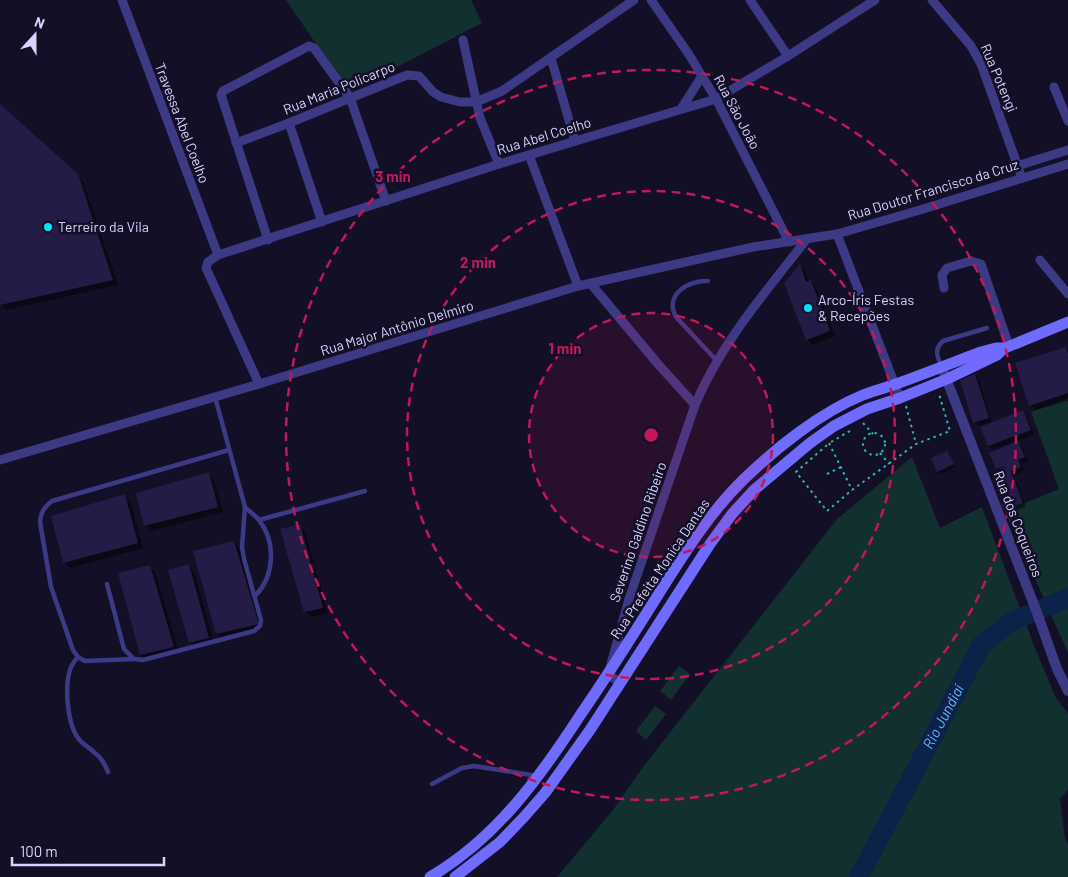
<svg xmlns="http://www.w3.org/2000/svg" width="1068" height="877" font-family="Barlow,sans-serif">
<rect width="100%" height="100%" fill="#130f26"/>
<g fill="#12302f">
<polygon points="286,0 471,0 482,23 349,92"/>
<polygon points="1068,398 1068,653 1005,511 1059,489 1031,412"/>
<polygon points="912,457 940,528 982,507 1035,648 1056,698 1068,713 1068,790 1060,799 1065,839 1068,844 1068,877 557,877 613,810 643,767 837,519"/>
<polygon points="679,666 690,674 671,700 660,691"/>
<polygon points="655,706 666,714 646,740 636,731"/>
</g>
<g fill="#0007">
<polygon points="0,106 83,182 118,285 6,310 1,304"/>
<polygon points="800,266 805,271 809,282 811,281 816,287 835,336 813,345 807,339"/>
<polygon points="1065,348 1068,351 1068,401 1036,410 1031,405"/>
<polygon points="975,375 979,379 992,424 1023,412 1027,416 1034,435 993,449 989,445 990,422 979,426 975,422"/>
<polygon points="1018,443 1022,447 1028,461 1022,464 1024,471 1014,475 1026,507 1009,513 1005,509 998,471 991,454"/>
<polygon points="947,452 955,467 940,474 938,471"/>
<polygon points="208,474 214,479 223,512 151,531 145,525"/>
<polygon points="124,496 130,501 143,548 70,568 64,562"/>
<polygon points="299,525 305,531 328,613 311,617 305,611"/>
<polygon points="234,542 239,548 263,630 223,639 217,634"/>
<polygon points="188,565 194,571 214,644 195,648 190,642"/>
<polygon points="149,567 155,572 179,652 147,660 141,655"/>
</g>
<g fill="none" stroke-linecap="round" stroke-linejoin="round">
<path stroke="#0c2248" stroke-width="19" id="s1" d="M 859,877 L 982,644 L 1013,621 L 1068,598"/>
</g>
<g fill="#241b47">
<polygon points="0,104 78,174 113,280 0,305"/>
<polygon points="800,264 806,282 811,280 830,331 806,340 784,283"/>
<polygon points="1066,347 1068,354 1068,393 1029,406 1015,363"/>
<polygon points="975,374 989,418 973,423 960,380"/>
<polygon points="1023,410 1031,430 988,446 980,427"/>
<polygon points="1018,441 1025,457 1018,460 1021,467 1011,471 1023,503 1004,510 1001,502 1003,501 993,472 1006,466 996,469 989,453"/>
<polygon points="947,451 954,464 937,472 931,458"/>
<polygon points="209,472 218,507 144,526 136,493"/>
<polygon points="125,494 138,543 63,563 51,516"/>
<polygon points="300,524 323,608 304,612 280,529"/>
<polygon points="234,541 259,624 216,634 193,551"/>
<polygon points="189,564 209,638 189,643 168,570"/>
<polygon points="150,565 174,647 140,655 118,573"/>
</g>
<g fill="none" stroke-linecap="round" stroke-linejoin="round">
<g stroke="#2fb8b0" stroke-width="2" stroke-dasharray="2.5 4" stroke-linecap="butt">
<polyline points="906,406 916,444"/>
<polyline points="863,423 873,434"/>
<circle cx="874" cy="444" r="11"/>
<polyline points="831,442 850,431"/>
<polyline points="829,443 852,490"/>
<polyline points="827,445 796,472 827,511 852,490 916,444 950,431 939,394"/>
<polyline points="880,453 889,464"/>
<polyline points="827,474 841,467"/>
</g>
<g stroke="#3d3a85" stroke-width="4.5">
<path d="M 708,281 C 688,280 664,295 676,317 L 716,360"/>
<path d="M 941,366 C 937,356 934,349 943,341 L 987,328"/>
<path d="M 245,507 C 249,511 255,515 259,520 C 277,543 274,577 255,596"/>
<polyline points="259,520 365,491"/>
<polyline points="107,584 124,649 134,659 143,660 254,631 260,626 261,620 244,559 242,547 245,507 215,397"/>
<path d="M 78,657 C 75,660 73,663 71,667 C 64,684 67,723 78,738 C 82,744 90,748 95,753 C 102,758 105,765 108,772"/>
<path d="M 134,659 L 85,661 L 78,657 L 73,650 L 51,587 L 40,522 C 41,512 44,507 52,501 L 229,450"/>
<polyline points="432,784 462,768 474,766 538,776"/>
</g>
<g stroke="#3d3a85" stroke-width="9">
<polyline points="122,0 218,255"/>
<polyline points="651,0 688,53 716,99 789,242"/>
<polyline points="750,0 788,56"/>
<polyline points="932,0 971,46 981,64 1022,178"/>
<polyline points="463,40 480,118 499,164"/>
<polyline points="551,58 575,141"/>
<polyline points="1054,87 1068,121"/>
<polyline points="681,109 702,76"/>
<polyline points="289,123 322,222"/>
<polyline points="236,143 289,123 407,75 419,76 433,92 441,97 460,102 476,102 502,91 634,0"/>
<polyline points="529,155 578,286"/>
<polyline points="1017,166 1068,150"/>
<polyline points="837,234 900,398"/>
<polyline points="268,240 221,95 223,91 309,46 314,48 350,98 386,201"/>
<polyline points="1040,260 1068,294"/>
<polyline points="591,284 658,364 695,405"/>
<polyline points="944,288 942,275 947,268 971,261 981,264 1009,346"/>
<polyline points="259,384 206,268 208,262 218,255 499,164 716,99 788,56 875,0"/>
<polyline points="0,460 259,384 578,286 753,247 837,234 920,210 1068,164"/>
<path d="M 620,682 L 608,675 L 629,599 L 695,405 C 721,343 765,293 806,240"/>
</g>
<polyline stroke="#3d3a85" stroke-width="10" points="944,373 1036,610 1057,669 1068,691"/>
<g stroke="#6f6bff" stroke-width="11">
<path d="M 430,877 C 496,839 540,777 581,714 C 608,675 633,635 658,595 C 684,554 709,513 744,479 C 776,448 821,412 863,395 C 873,391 885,388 896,384 C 924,374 952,363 981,352 L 996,348 L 1005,348 L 1068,322"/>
<polyline points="455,877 500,842 524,817 545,793 590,730 710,544 732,514 754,490 810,443 834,426 867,409 900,398 947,379 997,355 1004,348"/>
</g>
</g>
<circle cx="651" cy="435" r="122" fill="#c2185b" fill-opacity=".12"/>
<g fill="none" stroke="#c2185b" stroke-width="2.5" stroke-dasharray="9 6">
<circle cx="651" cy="435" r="122"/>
<circle cx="651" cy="435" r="244"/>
<circle cx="651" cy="435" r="365"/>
</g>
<g fill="#00e5ff" stroke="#130f26" stroke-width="2">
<circle cx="48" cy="227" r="5"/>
<circle cx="808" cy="308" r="5"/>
</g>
<g text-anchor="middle" stroke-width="5" stroke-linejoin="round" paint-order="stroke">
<g font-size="14" fill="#d9d4ff" stroke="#130f26">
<text transform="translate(999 78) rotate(67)" y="5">Rua Potengi</text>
<text transform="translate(339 88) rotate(-22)" y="5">Rua Maria Policarpo</text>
<text transform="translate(737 112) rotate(62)" y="5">Rua São João</text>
<text transform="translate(182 123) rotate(69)" y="5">Travessa Abel Coelho</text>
<text transform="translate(544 136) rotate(-17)" y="5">Rua Abel Coelho</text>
<text transform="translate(933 190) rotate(-17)" y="5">Rua Doutor Francisco da Cruz</text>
<text transform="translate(397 328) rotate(-17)" y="5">Rua Major Antônio Delmiro</text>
<text transform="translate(1018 524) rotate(69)" y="5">Rua dos Coqueiros</text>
<text transform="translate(638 532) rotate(-71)" y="5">Severino Galdino Ribeiro</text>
<text transform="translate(660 569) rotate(-56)" y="5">Rua Prefeita Monica Dantas</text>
</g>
<g font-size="14" fill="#d9d4ff" stroke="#130f26" text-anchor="start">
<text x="58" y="232">Terreiro da Vila</text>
<text x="818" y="305">Arco-Íris Festas<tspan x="818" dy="16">&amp; Recepões</tspan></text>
</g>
<g font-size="15" font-style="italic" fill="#62b6ff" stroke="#130f26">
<text dy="5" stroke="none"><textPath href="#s1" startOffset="181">Rio Jundiaí</textPath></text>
</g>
</g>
<circle cx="651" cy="435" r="8" fill="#c2185b" stroke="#130f26" stroke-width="2.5"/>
<g font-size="15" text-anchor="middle" font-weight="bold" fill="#c2185b" stroke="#130f26" stroke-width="5" stroke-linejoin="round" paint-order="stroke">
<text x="393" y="182">3 min</text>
<text x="478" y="268">2 min</text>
<text x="565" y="354">1 min</text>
</g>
<g transform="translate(35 35) rotate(21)" stroke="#130f26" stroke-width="4" paint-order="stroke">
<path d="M0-4L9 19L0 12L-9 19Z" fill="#d9d4ff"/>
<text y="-8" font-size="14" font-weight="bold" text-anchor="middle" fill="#d9d4ff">N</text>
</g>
<path d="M12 857v8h152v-8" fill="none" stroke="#d9d4ff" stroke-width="2.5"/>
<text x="20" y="857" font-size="15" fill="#d9d4ff" stroke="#130f26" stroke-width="4" paint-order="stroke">100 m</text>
</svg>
